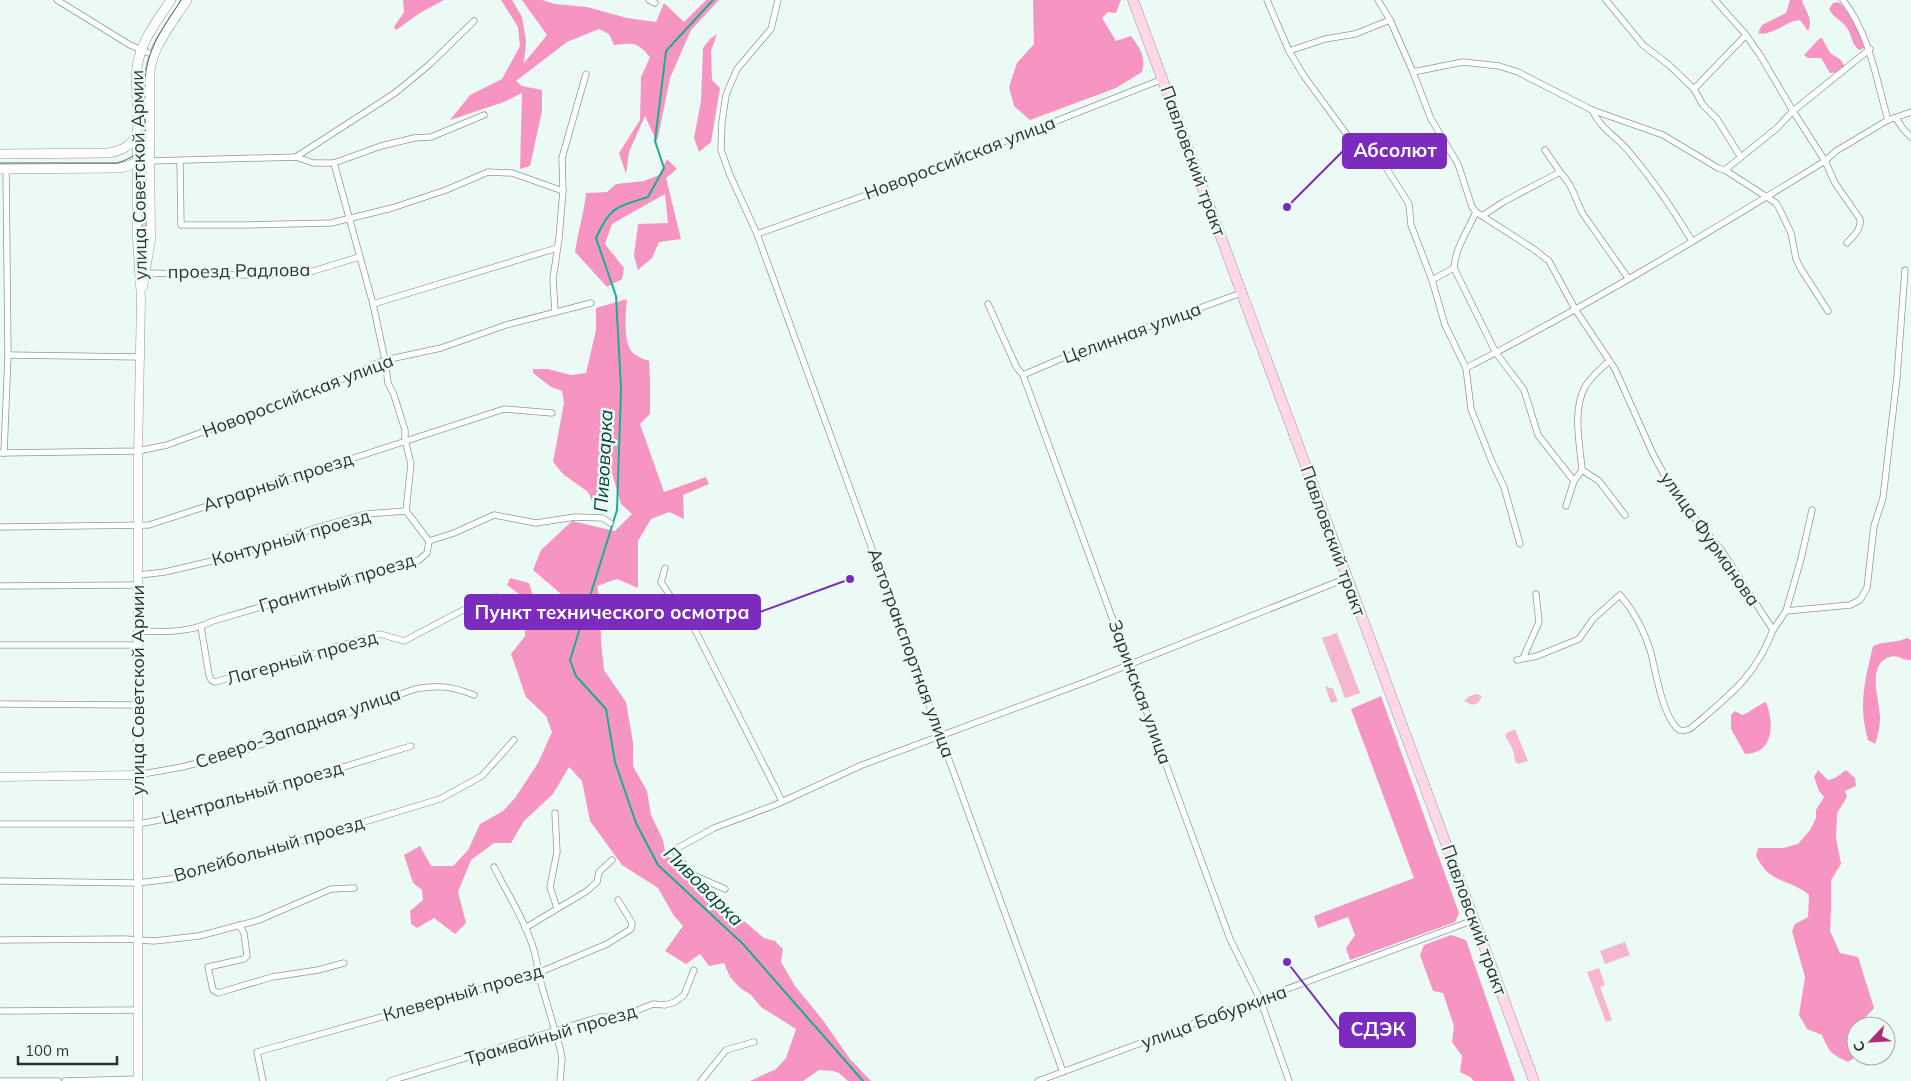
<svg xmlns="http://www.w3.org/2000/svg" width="1911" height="1081" font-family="Mulish,sans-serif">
<rect width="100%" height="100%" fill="#ebfaf5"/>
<g fill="#f6b6d1">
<polygon points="141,173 146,173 147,236 141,236"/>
<polygon points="1337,633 1360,693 1345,698 1322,638"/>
<polygon points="1325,686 1333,689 1338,701 1331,703"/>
<polygon points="1477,694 1482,696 1478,703 1472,705 1464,701 1470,696"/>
<path d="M 1515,729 L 1528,761 L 1519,764 L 1515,762 C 1515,751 1510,744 1505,736 L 1507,733 Z"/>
<polygon points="1625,942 1630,955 1605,964 1600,951"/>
<polygon points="1599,968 1605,985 1600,987 1612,1020 1606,1022 1587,972"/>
</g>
<g fill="#f795c2">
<polygon points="403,0 444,0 420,13 396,30 394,27 404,12"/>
<path d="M 501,0 L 512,0 L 522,17 L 526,41 L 524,63 L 547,35 L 522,0 L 542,0 L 555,4 L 587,7 L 627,18 L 656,22 L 664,3 L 684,22 L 706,0 L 719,0 L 691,30 L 670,78 L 657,142 L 645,116 L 629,152 L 626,174 L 619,153 L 640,120 L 641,77 L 650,57 C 636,41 634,43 614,45 L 609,34 L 599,29 L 567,42 L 516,81 L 522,86 L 542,90 L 542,111 L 530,166 L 520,169 L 522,93 L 504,102 L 450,120 L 470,95 L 502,79 L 520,46 L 518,27 Z"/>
<path d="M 1033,0 L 1121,0 L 1116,13 L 1108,12 L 1102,18 L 1116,41 L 1131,36 C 1140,48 1146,57 1142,72 L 1116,88 L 1030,120 L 1014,106 L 1009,87 L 1017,63 L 1034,44 Z"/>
<path d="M 1790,0 L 1802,0 C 1805,12 1814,18 1808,31 L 1800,20 C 1786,21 1772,37 1758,33 L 1762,25 L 1786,13 Z"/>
<path d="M 1838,2 C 1848,9 1864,36 1864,48 L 1859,50 C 1851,44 1852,35 1847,28 C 1842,20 1833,18 1829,9 L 1833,3 Z"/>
<polygon points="717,34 711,51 712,80 720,88 711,142 699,152 694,138 701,101 703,48 710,39"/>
<polygon points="1822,38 1830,53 1841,60 1847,71 1830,73 1821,58 1808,58 1804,55 1819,39"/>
<path d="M 667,159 L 677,169 L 666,178 L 681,239 L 659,242 L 652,258 L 638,270 L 634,256 L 638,224 L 668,223 L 665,194 L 612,224 L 605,244 L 624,268 L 622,279 L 607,287 L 575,252 C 578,232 584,213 586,193 L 607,192 L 616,184 L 644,181 L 659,175 Z"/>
<path d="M 627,299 C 626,313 622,344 634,354 C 638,357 644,359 649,361 L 650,380 L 650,414 L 640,424 L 664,492 L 706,477 L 709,484 L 683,495 L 684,519 L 669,512 L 651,519 L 638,541 L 638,588 L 617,579 L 597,586 L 600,599 L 601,642 L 604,670 L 626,702 L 633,743 L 633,766 L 647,791 L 651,815 L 663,840 L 666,857 L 674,858 L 692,868 L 693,881 L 701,897 L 710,892 L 764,938 L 775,941 L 783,949 L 781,962 L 795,986 L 822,1019 L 850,1059 L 871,1081 L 848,1081 L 839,1073 L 833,1071 L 819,1070 L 803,1081 L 750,1081 L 776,1069 L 786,1058 L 796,1029 L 761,1007 L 751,995 L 740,988 L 730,977 L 724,963 L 709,966 L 700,954 L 686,964 L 665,951 L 683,926 L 674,916 L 658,888 L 622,865 L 590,821 L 582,781 L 569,767 L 553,794 L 524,821 L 511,843 L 494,843 L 471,860 L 458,892 L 466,923 L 455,934 L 434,918 L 417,928 L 411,924 L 410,911 L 423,900 L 422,890 L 413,883 L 404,855 L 420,846 L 431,866 L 453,866 L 468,850 L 480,824 L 503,811 L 515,798 L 538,763 L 552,732 L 546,716 L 526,697 L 511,654 L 525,636 L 523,597 L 507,585 L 510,578 L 529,583 L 540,620 L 561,594 L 533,570 L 541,550 L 572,521 L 615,531 L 632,514 L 621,504 L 612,473 L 593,503 L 588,492 L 563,474 L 553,462 L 564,403 L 562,391 L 551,387 L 533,373 L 533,369 L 548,369 L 571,375 L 586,373 L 596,330 L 596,308 Z"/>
<path d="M 1907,638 L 1911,640 L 1911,660 C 1903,661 1898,654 1889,657 C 1866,666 1880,700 1880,718 C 1880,727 1878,735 1875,744 L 1868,740 C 1858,705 1865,680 1873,646 C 1884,641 1896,643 1907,638 Z"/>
<polygon points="1381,696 1459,913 1455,922 1350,960 1346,948 1355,935 1348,917 1318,928 1314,916 1414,878 1351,709"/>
<path d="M 1766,702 C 1774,723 1775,753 1745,754 L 1731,729 L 1731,715 L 1735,711 L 1742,715 C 1751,712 1757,705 1766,702 Z"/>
<path d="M 1818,770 L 1828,780 L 1835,778 L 1846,770 L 1855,778 L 1856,786 L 1845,791 L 1847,797 L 1837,813 L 1836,838 L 1841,864 L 1831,880 L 1831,908 L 1830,931 L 1840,953 L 1858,957 L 1874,1008 L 1861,1022 L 1861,1026 L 1856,1026 L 1857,1056 L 1848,1062 C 1831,1054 1829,1052 1822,1035 L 1807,1029 L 1799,1015 L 1805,977 L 1792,931 L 1795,924 L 1808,917 L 1809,895 C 1797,884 1783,883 1771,875 C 1764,870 1760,863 1756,856 L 1758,848 L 1783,848 L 1798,844 L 1810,830 L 1816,818 L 1816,810 L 1824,797 L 1819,791 L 1814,777 Z"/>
<polygon points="1451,935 1466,940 1515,1081 1474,1081 1470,1077 1460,1072 1462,1056 1452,1042 1454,1026 1443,993 1433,991 1420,955 1424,945"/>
</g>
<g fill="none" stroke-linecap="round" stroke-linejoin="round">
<path stroke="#14b08f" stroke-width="2" d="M 713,0 L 666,51 L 655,141 L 664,168 L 648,197 C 616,207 610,207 596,238 L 616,296 L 621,389 L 617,510 L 570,660 L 576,676 L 606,709 L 615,762 L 636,823 L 658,865 L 743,944 L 863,1081"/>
<defs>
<g id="minor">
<polyline points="57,0 130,45 154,55"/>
<polyline points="649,0 655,3"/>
<polyline points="778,0 771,29 737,69 726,95 722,122 721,150 730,175 757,234 1063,1072"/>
<polyline points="1267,0 1289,51 1304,76 1356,147 1370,159 1385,166 1409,204 1411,225 1432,280 1445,325 1466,368 1471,409 1492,462 1504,487 1520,544"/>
<polyline points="1378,0 1390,20 1413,72 1463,62 1499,66 1518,72 1592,110 1663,135 1718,168 1725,170 1776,203 1779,208 1791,233 1796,259 1801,269 1828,311"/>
<polyline points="1606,0 1643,45 1669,65 1694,89 1703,105 1717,119 1740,156"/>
<path d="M 1843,0 C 1870,35 1876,79 1888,120"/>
<polyline points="1289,51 1325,39 1355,34 1390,20"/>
<polyline points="1413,72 1431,119 1458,164 1472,207 1476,212 1532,248 1549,261 1575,309 1615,369 1653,454 1674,493 1722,551 1773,630 1786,611 1801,559 1812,510"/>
<polyline points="1694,89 1746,35"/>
<path d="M 1592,110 C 1602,131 1617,136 1630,153 C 1654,181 1673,209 1692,241"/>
<polyline points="1896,118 1903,129 1911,137"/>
<polyline points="1545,150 1560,172"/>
<polyline points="296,157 395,93 430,64 474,21"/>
<polyline points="151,161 296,157 313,163 334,163 381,146 414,138 431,137 484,115"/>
<polyline points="180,161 181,225 248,225 331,223 392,208 446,190 488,172 512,173 563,191"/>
<polyline points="334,163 373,304 385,360 388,383 394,395 405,430 405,440 411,464 406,511"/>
<polyline points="1725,170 1777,128 1793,111 1870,49"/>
<path d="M 1476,212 C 1468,230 1455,249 1454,268 L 1496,353 L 1524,390 L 1538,435 L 1574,481 L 1566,506"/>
<path d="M 1482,216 L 1505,201 L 1560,172 C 1574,187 1574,197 1583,214 L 1628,278"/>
<polyline points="757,234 956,163 975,153 1163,79"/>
<path d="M 1847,243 C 1853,236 1862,229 1860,219 L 1835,183 L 1825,161 L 1836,151 L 1888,120 L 1911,112"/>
<polyline points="146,273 243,275 283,274 310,272 359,257"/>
<polyline points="1432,280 1454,268"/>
<polyline points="373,304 557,248"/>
<polyline points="988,304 1017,368 1023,375 1230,939 1260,999 1289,1081"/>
<polyline points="555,312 553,279 559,238 563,191 562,158 586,74"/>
<polyline points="8,355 141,357"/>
<path d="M 1466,368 C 1589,305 1708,233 1825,161 L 1793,111 L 1760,55 L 1746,35 L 1715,0"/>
<polyline points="1023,375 1065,357 1241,293"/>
<polyline points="0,453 138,451 167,445 318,390 385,360 441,348 506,325 591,303"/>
<polyline points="4,453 8,355 6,169"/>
<polyline points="1582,470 1599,481 1625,515"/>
<path d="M 1574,481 L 1582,470 C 1580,444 1572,411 1585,387 C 1590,377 1601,369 1609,361"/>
<polyline points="0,527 149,525 504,409 552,413"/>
<polyline points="665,568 661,582 680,611 692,624 782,801"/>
<polyline points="139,575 165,572 237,555 319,527 366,514 406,511 429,541"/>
<polyline points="0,586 139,585"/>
<polyline points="1786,611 1850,605 1860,600 1867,588 1874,526 1883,498 1897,377 1905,270"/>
<polyline points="201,627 209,675 211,680 215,682 380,634 404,641 467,608 496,597"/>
<path d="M 138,631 C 164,632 190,633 213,621 L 419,560 L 427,553 L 429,541 L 454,533 L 494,515 L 536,523 L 575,517 L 603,518 L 610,523"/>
<polyline points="0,645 138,645"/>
<polyline points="1523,658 1539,622 1536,594"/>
<path d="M 1517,660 L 1537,656 L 1579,639 L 1593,619 L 1620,595 C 1634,611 1645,633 1651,653 C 1656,673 1662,712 1676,727 C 1680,732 1684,731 1690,729 C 1727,697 1755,678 1773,630"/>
<polyline points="0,704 138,705"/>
<path d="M 137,775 L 182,767 L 240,752 L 415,689 C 439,685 451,686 474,695"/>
<polyline points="555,813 557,852 550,887 557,908"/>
<polyline points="0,824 138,824 196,813 411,746"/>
<path d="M 494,867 C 509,897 537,939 538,973 L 560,1048 L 562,1058 L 560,1081"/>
<polyline points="0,881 138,883 178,878 440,799 482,776 514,740"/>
<polyline points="725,889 691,874 674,850 714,828 775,805 862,765 1088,681 1347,578"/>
<polyline points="239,925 244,933 247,956 244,959 208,967 213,990 218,993 272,977 318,970 344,963"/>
<polyline points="525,928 587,891 597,882 599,872 612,860"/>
<polyline points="0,940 125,939 154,941 199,936 259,920 331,889 354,888"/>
<polyline points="0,1011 137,1010"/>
<polyline points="0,1081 58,1081"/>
<polyline points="65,1081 138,1079"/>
<polyline points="263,1081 257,1052 538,973 607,944 631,929 632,923 618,900"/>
<polyline points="390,1081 600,1017 621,1017 653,1004 665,1005 675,1002 684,995 694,970"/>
<polyline points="701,1081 726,1050 754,1042"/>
<polyline points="1038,1081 1474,920"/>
</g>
<g id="tertiary">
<polyline points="137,134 137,239 141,299 138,457 138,1081"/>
<polyline points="143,287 151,240 150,144"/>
<polyline points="0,777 137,775"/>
</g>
<g id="secondary">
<path d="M 0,154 L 107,153 C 120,152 134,145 137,132 C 141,108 132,82 139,58 C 144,37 159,18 171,0"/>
<path d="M 0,169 L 120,168 C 135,165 145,158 150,143 L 150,70 C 154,44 173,22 187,0"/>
</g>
<polyline id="primary" points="1133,0 1534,1081"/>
</defs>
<use href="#minor" stroke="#8d9b96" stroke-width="7"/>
<use href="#tertiary" stroke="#8d9b96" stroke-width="9"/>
<use href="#secondary" stroke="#8d9b96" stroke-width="10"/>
<use href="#primary" stroke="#b58d9e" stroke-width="11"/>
<use href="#minor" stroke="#fff" stroke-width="5.5"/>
<use href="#tertiary" stroke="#fff" stroke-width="8"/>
<use href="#secondary" stroke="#fff" stroke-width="9"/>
<use href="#primary" stroke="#fed8e8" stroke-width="10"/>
<path stroke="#565d5b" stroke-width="1" d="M 0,163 L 117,163 C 131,159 140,153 145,139 C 146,113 141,83 149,58 C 155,37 170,18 181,0"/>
</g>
<g text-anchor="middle" stroke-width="5" stroke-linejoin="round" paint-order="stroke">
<g font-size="18" fill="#2e3331" stroke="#ebfaf5">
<text transform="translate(960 158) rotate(-21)" y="6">Новороссийская улица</text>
<text transform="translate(1193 161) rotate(70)" y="6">Павловский тракт</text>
<text transform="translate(139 175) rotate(-91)" y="6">улица Советской Армии</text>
<text transform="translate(239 271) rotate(-1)" y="6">проезд Радлова</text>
<text transform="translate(1132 333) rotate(-20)" y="6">Целинная улица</text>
<text transform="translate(298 396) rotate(-21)" y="6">Новороссийская улица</text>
<text transform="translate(278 482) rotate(-18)" y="6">Аграрный проезд</text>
<text transform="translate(291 538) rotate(-16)" y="6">Контурный проезд</text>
<text transform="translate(1710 539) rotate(55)" y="6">улица Фурманова</text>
<text transform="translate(1333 541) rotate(70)" y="6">Павловский тракт</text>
<text transform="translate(337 583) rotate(-17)" y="6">Гранитный проезд</text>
<text transform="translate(911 653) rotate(70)" y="6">Автотранспортная улица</text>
<text transform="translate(302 658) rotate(-16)" y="6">Лагерный проезд</text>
<text transform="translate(138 690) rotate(-90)" y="6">улица Советской Армии</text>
<text transform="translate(1140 692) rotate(70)" y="6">Заринская улица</text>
<text transform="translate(298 728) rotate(-19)" y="6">Северо-Западная улица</text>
<text transform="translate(252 793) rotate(-16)" y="6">Центральный проезд</text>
<text transform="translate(269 849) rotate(-16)" y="6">Волейбольный проезд</text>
<text transform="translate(1474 920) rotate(70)" y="6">Павловский тракт</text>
<text transform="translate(463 993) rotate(-16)" y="6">Клеверный проезд</text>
<text transform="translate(1214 1017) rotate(-20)" y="6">улица Бабуркина</text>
<text transform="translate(551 1035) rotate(-16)" y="6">Трамвайный проезд</text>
</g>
<g font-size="19" font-style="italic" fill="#054234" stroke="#ebfaf5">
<text transform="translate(603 461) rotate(-87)" y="7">Пивоварка</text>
<text transform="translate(704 886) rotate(45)" y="7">Пивоварка</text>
</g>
</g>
<path fill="none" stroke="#7b2cbf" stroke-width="2" d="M1287 207L1343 151M850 579L760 612M1287 962L1340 1030"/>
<g fill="#7b2cbf" stroke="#ebfaf5" stroke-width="2">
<circle cx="1287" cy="207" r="5"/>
<circle cx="850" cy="579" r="5"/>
<circle cx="1287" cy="962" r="5"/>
</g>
<g fill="#7b2cbf" stroke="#7b2cbf" stroke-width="2">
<rect x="1343" y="134" width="103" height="34" rx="5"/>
<rect x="465" y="595" width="295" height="34" rx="5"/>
<rect x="1340" y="1013" width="75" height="34" rx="5"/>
</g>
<g font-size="19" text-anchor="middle" font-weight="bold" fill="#fff">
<text x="1395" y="157">Абсолют</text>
<text x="612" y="619">Пункт технического осмотра</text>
<text x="1378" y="1036">СДЭК</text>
</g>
<g transform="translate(1871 1041) rotate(245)"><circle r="24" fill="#ebfaf5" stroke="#9faaa7"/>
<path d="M0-4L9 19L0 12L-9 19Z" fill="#b12e76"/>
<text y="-8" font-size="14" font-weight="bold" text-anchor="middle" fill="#2e3331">С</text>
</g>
<path d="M18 1056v8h99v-8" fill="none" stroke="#2e3331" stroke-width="2.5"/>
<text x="25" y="1056" font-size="15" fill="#2e3331" stroke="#ebfaf5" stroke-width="4" paint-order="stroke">100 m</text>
</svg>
